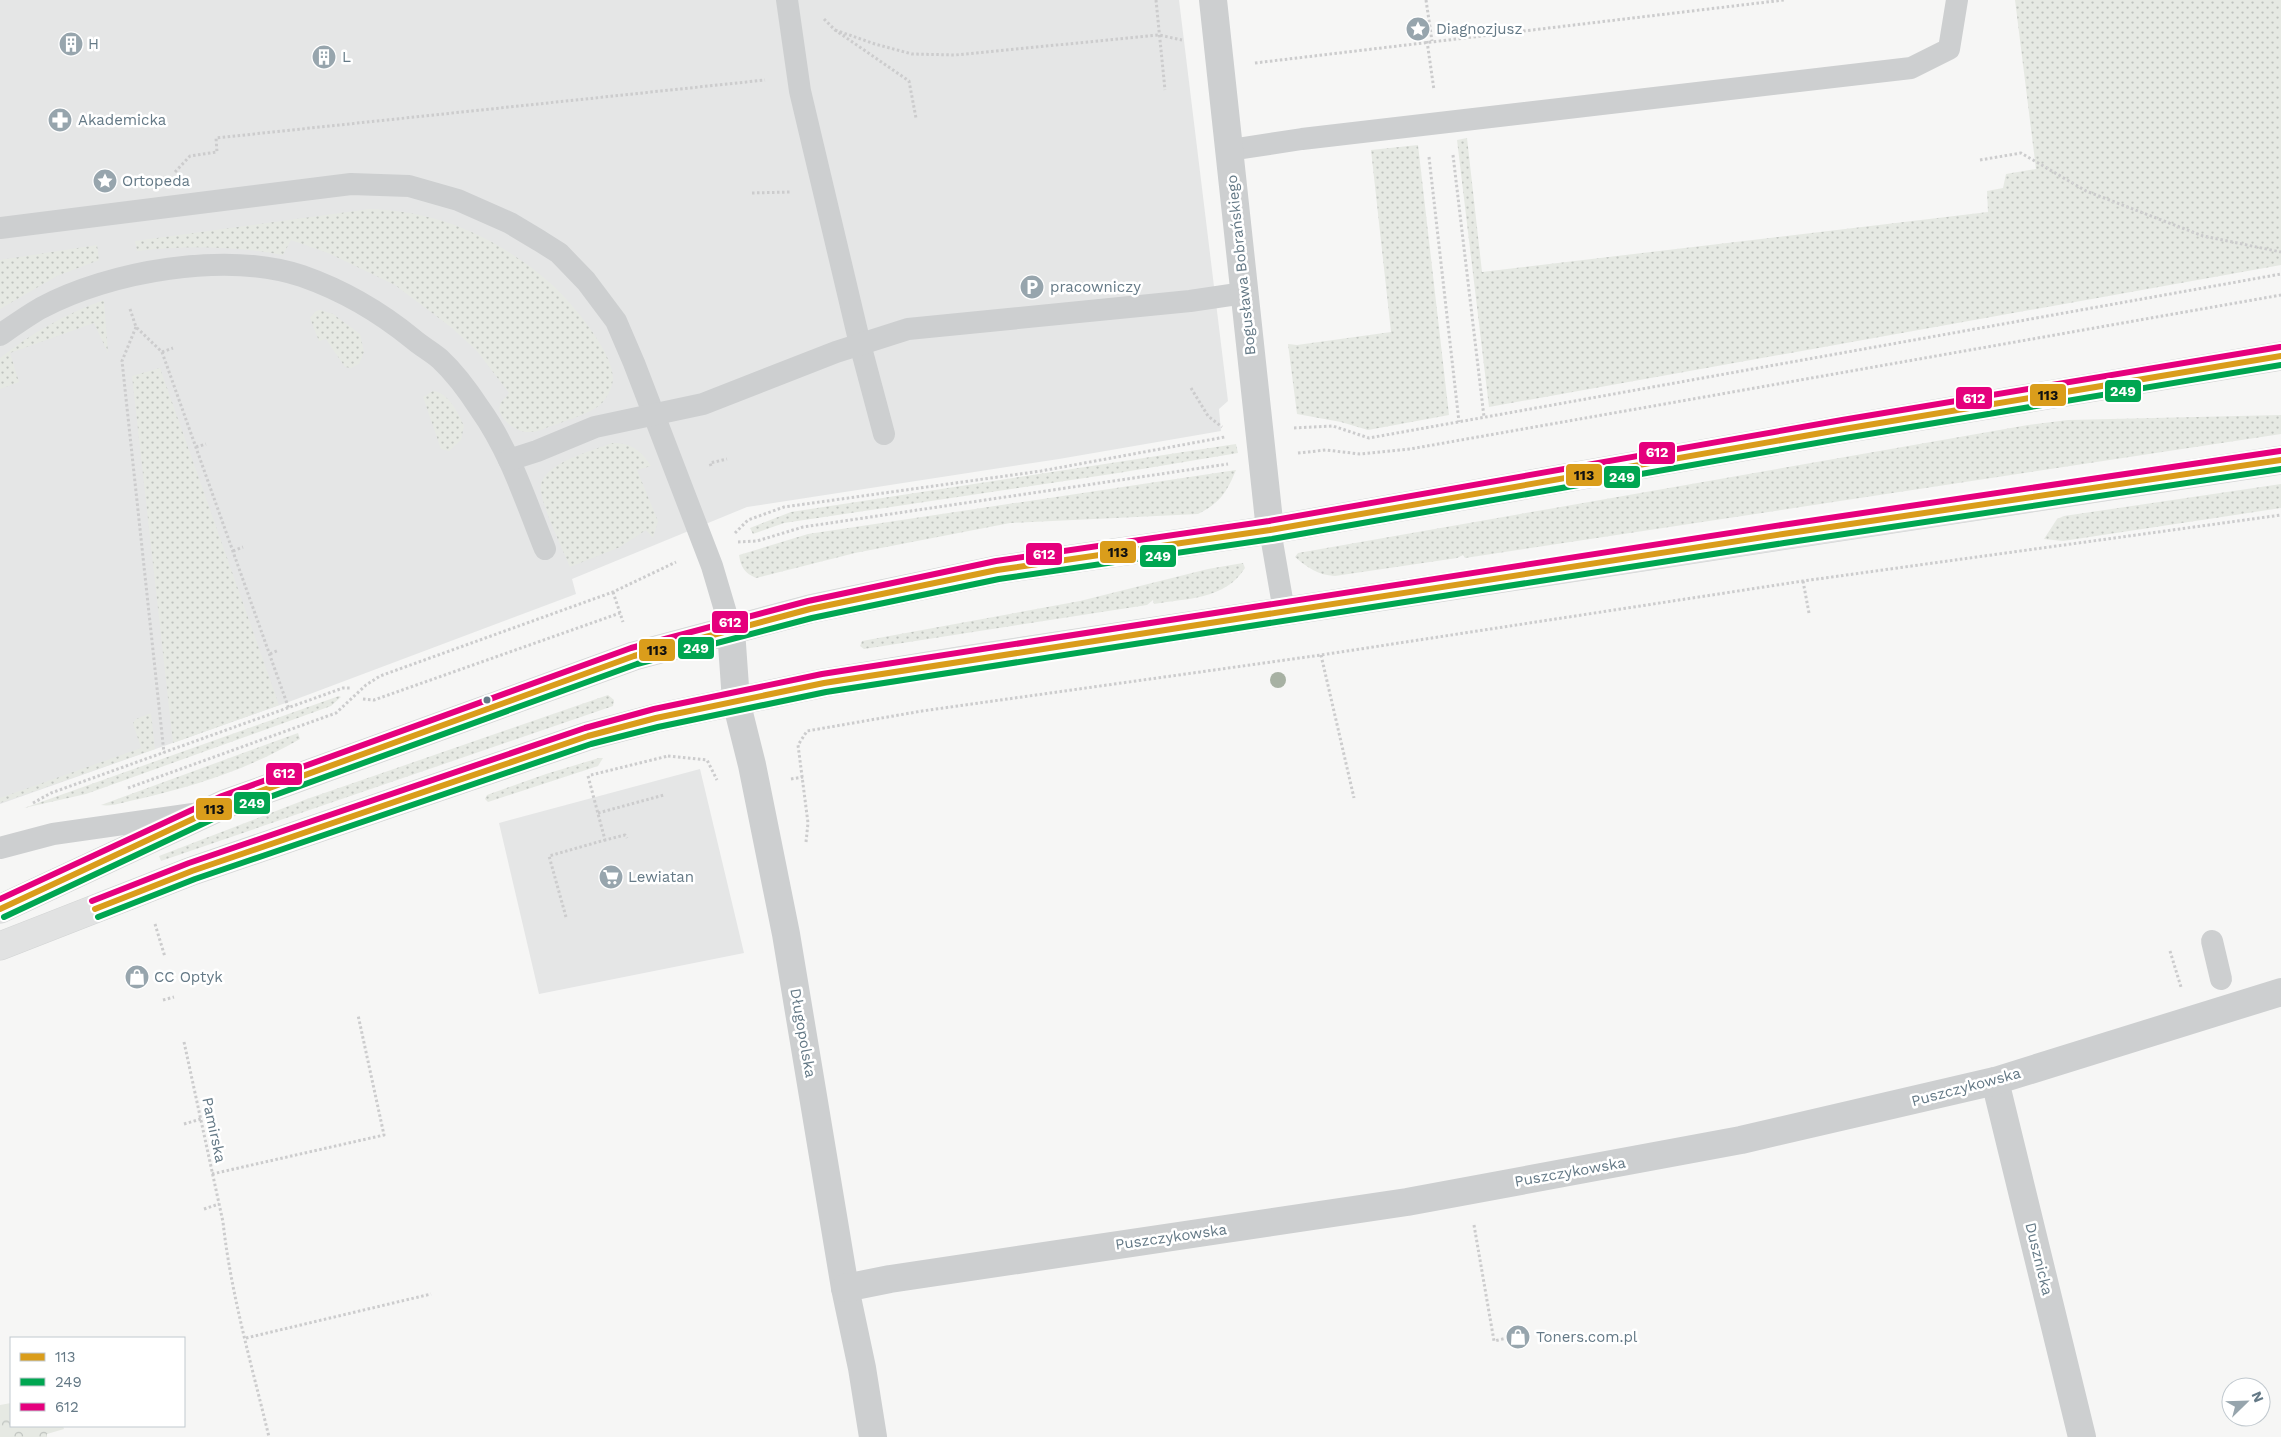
<svg xmlns="http://www.w3.org/2000/svg" width="2281" height="1437" font-family="'Work Sans',sans-serif">
<defs>
<pattern id="grass-dots" width="8" height="8" patternUnits="userSpaceOnUse" patternTransform="scale(1.25)"><rect width="8" height="8" fill="#e6e9e3"/><path d="M2 2h.1M6 6h.1" fill="none" stroke="#bec2be" stroke-width="1.8" stroke-linecap="round"/></pattern>
<pattern id="forest-crowns" width="20" height="18" patternUnits="userSpaceOnUse" patternTransform="scale(1.25)"><rect width="20" height="18" fill="#e6e9e3"/><path d="M2 6a3 3 0 1 1 6 0M12 15a3 3 0 1 1 6 0" fill="none" stroke="#bec2be"/></pattern>
</defs>
<rect width="100%" height="100%" fill="#f6f6f5"/>
<g fill="#e5e6e6">
<polygon points="0,0 1179,0 1228,401 1219,409 1221,431 1059,459 747,507 572,579 576,594 294,700 0,804"/>
<polygon points="700,769 744,953 539,994 499,823"/>
</g>
<g fill="url(#grass-dots)">
<polygon points="2015,0 2281,0 2281,265 1489,407 1457,140 1467,138 1482,272 1988,212 1987,191 2003,188 2006,174 2036,169"/>
<polygon points="1418,145 1449,415 1368,430 1341,422 1297,414 1288,344 1297,345 1391,332 1371,150"/>
<path d="M 370,209 C 405,210 437,217 469,231 C 494,241 529,264 549,282 C 569,299 613,351 613,378 C 613,386 608,396 603,402 C 591,415 557,423 541,430 C 526,435 514,431 504,419 C 501,415 498,411 500,405 C 501,401 506,397 509,393 L 477,351 L 452,328 L 395,285 L 328,253 L 291,240 L 283,255 C 235,246 185,245 137,251 L 135,241 Z"/>
<polygon points="97,245 99,260 57,276 0,309 0,260"/>
<path d="M 104,300 L 108,353 L 94,323 L 10,353 L 19,382 L 0,389 L 0,358 C 32,333 65,314 104,300 Z"/>
<polygon points="320,310 333,314 360,334 364,352 359,364 351,368 345,367 326,339 319,341 310,318 316,311"/>
<polygon points="160,368 279,705 173,743 132,376"/>
<path d="M 433,391 C 449,393 458,413 464,426 L 461,440 L 449,451 L 441,449 L 423,397 Z"/>
<path d="M 2281,415 L 2281,434 L 1465,558 L 1463,555 L 1457,558 L 1335,576 C 1318,575 1308,568 1295,557 L 1298,553 L 2028,425 L 2068,420 Z"/>
<path d="M 612,443 C 631,443 641,450 651,466 L 637,470 L 658,521 L 653,538 L 646,530 L 620,547 L 570,567 C 564,552 537,497 541,484 C 547,462 592,451 612,443 Z"/>
<polygon points="1236,444 1238,453 1118,473 784,523 753,534 750,528 791,512"/>
<path d="M 1236,470 C 1227,492 1220,503 1198,514 L 1010,523 L 855,553 L 756,578 C 745,573 741,568 739,555 L 808,534 Z"/>
<polygon points="2281,484 2281,508 2063,541 2044,539 2057,519 2064,516"/>
<path d="M 1243,563 L 1245,568 C 1225,600 1187,598 1154,604 L 1153,600 L 1147,605 L 864,649 L 860,646 L 862,641 L 1080,601 L 1208,569 Z"/>
<polygon points="608,695 614,700 613,706 161,861 159,856 307,799"/>
<polygon points="339,696 341,697 331,706 86,794 24,808"/>
<polygon points="151,713 155,749 0,803 0,798 141,748 133,723 136,719"/>
<path d="M 298,733 L 300,739 C 246,770 198,785 139,799 C 127,801 113,807 101,805 Z"/>
<polygon points="599,758 603,758 598,766 488,802 485,799 487,795 546,774"/>
</g>
<polygon fill="url(#forest-crowns)" points="11,1403 11,1426 63,1426 64,1429 47,1434 47,1437 0,1437 0,1405"/>
<g fill="none" stroke-linecap="round" stroke-linejoin="round">
<defs>
<g id="secondary">
<polyline points="0,909 225,804 275,786 634,656 810,609 997,570 1270,530 1844,429 2281,356"/>
<polyline points="0,946 192,871 588,736 656,718 824,683 958,661 2281,460"/>
</g>
</defs>
<use href="#secondary" stroke="#d2d4d4" stroke-width="29"/>
<g stroke="#cccccd" stroke-width="3" stroke-dasharray="2.5 2.5" stroke-linecap="butt">
<polyline points="1156,0 1165,90"/>
<polyline points="1426,0 1432,41"/>
<polyline points="824,19 835,30 909,81 916,118"/>
<polyline points="835,30 875,44 912,54 955,55 1159,35 1182,40"/>
<polyline points="1427,41 1434,90"/>
<polyline points="1255,63 1784,0"/>
<polyline points="1453,155 1484,417"/>
<polyline points="1429,157 1459,422"/>
<polyline points="1980,160 2021,153 2086,191 2203,236 2281,252"/>
<polyline points="175,172 190,156 217,152 216,138 765,80"/>
<polyline points="752,193 791,192"/>
<polyline points="130,309 136,327 162,352 289,709"/>
<polyline points="136,327 122,361 164,753"/>
<polyline points="162,352 173,348"/>
<polyline points="1191,388 1208,416 1222,427"/>
<polyline points="1294,428 1333,426 1369,438 2281,274"/>
<polyline points="196,447 206,444"/>
<polyline points="1298,453 1326,450 1360,454 1410,449 2281,295"/>
<polyline points="711,466 710,463 727,459"/>
<polyline points="735,533 748,520 784,507 1041,471 1225,437"/>
<polyline points="738,542 757,541 803,527 1228,464"/>
<polyline points="233,551 243,547"/>
<polyline points="1803,581 1809,613"/>
<polyline points="613,592 623,622"/>
<polyline points="270,654 279,650"/>
<polyline points="1321,655 1354,798"/>
<polyline points="363,699 374,700 620,613"/>
<polyline points="668,756 707,760 717,780"/>
<polyline points="591,775 668,756"/>
<polyline points="588,776 605,840 625,835 627,838"/>
<polyline points="791,779 803,777"/>
<polyline points="128,788 336,713 366,685 380,676 613,592 676,562"/>
<polyline points="33,803 51,793 343,688 351,688"/>
<polyline points="598,813 664,795"/>
<polyline points="806,842 808,823 798,745 807,731 922,711 1321,655 1803,581 2281,515"/>
<polyline points="566,917 549,856 605,840"/>
<polyline points="155,924 165,957"/>
<polyline points="2170,951 2181,987"/>
<polyline points="163,1000 174,997"/>
<path d="M 184,1042 L 223,1222 C 231,1295 252,1366 269,1437"/>
<polyline points="184,1124 201,1119"/>
<polyline points="212,1174 384,1135 358,1015"/>
<polyline points="204,1209 219,1204"/>
<polyline points="1474,1225 1494,1341 1507,1338"/>
<polyline points="246,1338 431,1294"/>
</g>
<g stroke="#cdcfd0" stroke-width="22">
<polyline points="787,0 800,91 860,344 884,434"/>
<polyline points="1230,150 1302,139 1911,68 1949,49 1957,0"/>
<polyline points="0,228 351,184 409,186 458,200 510,223 540,241 559,253 586,281 616,321 634,363 712,566 731,630"/>
<path d="M 0,335 C 13,326 27,316 41,308 C 110,271 226,251 302,276 C 342,290 380,312 413,339 C 421,346 432,352 440,359 C 455,373 469,392 480,409 C 510,451 526,502 545,549"/>
<polyline points="509,460 537,451 595,427 703,404 836,352 908,329 1190,301 1244,293"/>
<polyline points="1270,530 1284,611"/>
<polyline points="0,848 53,834 193,814"/>
<polyline points="2212,941 2221,979"/>
</g>
<g stroke="#cdcfd0" stroke-width="28">
<polyline points="1213,0 1270,530"/>
<polyline points="731,630 736,701 752,765 786,934 845,1288 862,1368 873,1437"/>
<polyline points="1995,1081 2082,1437"/>
<polyline points="845,1288 890,1279 1407,1202 1741,1140 1995,1081 2281,992"/>
</g>
<use href="#secondary" stroke="#e1e2e2" stroke-width="28"/>
<defs>
<g id="bus-1">
<polyline points="0,909 225,804 634,656 810,609 997,570 1270,530 1844,429 2281,356"/>
<polyline points="95,909 192,871 588,736 656,718 824,683 1783,534 2281,460"/>
</g>
<g id="bus-2">
<polyline points="4,917 228,812 637,664 812,618 999,579 1272,539 1845,438 2281,365"/>
<polyline points="98,917 195,879 591,744 658,727 826,692 1784,543 2281,469"/>
</g>
<g id="bus-3">
<polyline points="0,899 222,796 631,648 808,601 996,561 1269,521 1842,420 2280,347"/>
<polyline points="92,901 189,863 585,728 654,709 822,674 1782,525 2280,451"/>
</g>
</defs>
<use href="#bus-1" stroke="#fff" stroke-width="10"/>
<use href="#bus-2" stroke="#fff" stroke-width="10"/>
<use href="#bus-3" stroke="#fff" stroke-width="10"/>
<use href="#bus-1" stroke="#da9d1b" stroke-width="6"/>
<use href="#bus-2" stroke="#00a651" stroke-width="6"/>
<use href="#bus-3" stroke="#e5007d" stroke-width="6"/>
</g>
<circle fill="#a7b1a3" cx="1278" cy="680" r="8"/>
<defs>
<symbol id="sight-disc" viewBox="-11 -11 22 22"><circle r="9.5" fill="#97a5ad" stroke="#fff"/><path d="M0-6L1.8-2.2L6-1.7L2.9 1.2L3.7 5.4L0 3.3L-3.7 5.4L-2.9 1.2L-6-1.7L-1.8-2.2Z" fill="#fff"/></symbol>
<symbol id="building-disc" viewBox="-11 -11 22 22"><circle r="9.5" fill="#97a5ad" stroke="#fff"/><path d="M-4-6H4V6H1V3H-1V6H-4ZM-2.5-4.3h1.7v1.8h-1.7ZM.8-4.3h1.7v1.8H.8ZM-2.5-1h1.7V.8h-1.7ZM.8-1h1.7V.8H.8Z" fill="#fff"/></symbol>
<symbol id="pharmacy-disc" viewBox="-11 -11 22 22"><circle r="9.5" fill="#97a5ad" stroke="#fff"/><path d="M-2-6h4v4h4v4h-4v4h-4v-4h-4v-4h4Z" fill="#fff"/></symbol>
<symbol id="parking-disc" viewBox="-11 -11 22 22"><circle r="9.5" fill="#97a5ad" stroke="#fff"/><path d="M-3.5-5.5H1a3.5 3.5 0 0 1 0 7H-1V5.5H-3.5ZM-1-3.4V-.6H.8a1.4 1.4 0 0 0 0-2.8Z" fill="#fff"/></symbol>
<symbol id="supermarket-disc" viewBox="-11 -11 22 22"><circle r="9.5" fill="#97a5ad" stroke="#fff"/><path d="M-6-5.5h2.5l.6 2H6L4.5 2H-2.5L-4.4-4H-6ZM-1.5 3.2a1.3 1.3 0 1 0 .1 0ZM3 3.2a1.3 1.3 0 1 0 .1 0Z" fill="#fff"/></symbol>
<symbol id="shop-disc" viewBox="-11 -11 22 22"><circle r="9.5" fill="#97a5ad" stroke="#fff"/><path d="M-5-2.5h2.3a2.7 3.5 0 0 1 5.4 0H5L5.5 6h-11ZM-1.5-2.5h3a1.5 2.3 0 0 0-3 0Z" fill="#fff"/></symbol>
</defs>
<g fill-rule="evenodd">
<use href="#sight-disc" x="1404" y="15" width="28" height="28"/>
<use href="#building-disc" x="57" y="30" width="28" height="28"/>
<use href="#building-disc" x="310" y="43" width="28" height="28"/>
<use href="#pharmacy-disc" x="46" y="106" width="28" height="28"/>
<use href="#sight-disc" x="91" y="167" width="28" height="28"/>
<use href="#parking-disc" x="1018" y="273" width="28" height="28"/>
<use href="#supermarket-disc" x="597" y="863" width="28" height="28"/>
<use href="#shop-disc" x="123" y="963" width="28" height="28"/>
<use href="#shop-disc" x="1504" y="1323" width="28" height="28"/>
</g>
<circle fill="#647986" stroke="#fff" stroke-width="2" cx="487" cy="700" r="4.5"/>
<g text-anchor="middle" stroke-width="5" stroke-linejoin="round" paint-order="stroke">
<g font-size="15" fill="#647986" stroke="#fff" text-anchor="start">
<text x="1436" y="34">Diagnozjusz</text>
<text x="88" y="49">H</text>
<text x="342" y="62">L</text>
<text x="78" y="125">Akademicka</text>
<text x="122" y="186">Ortopeda</text>
<text x="1050" y="292">pracowniczy</text>
<text x="628" y="882">Lewiatan</text>
<text x="154" y="982">CC Optyk</text>
<text x="1536" y="1342">Toners.com.pl</text>
</g>
<g font-size="15" fill="#647986" stroke="#fff">
<text transform="translate(1241 265) rotate(-96)" y="5">Bogusława Bobrańskiego</text>
<text transform="translate(803 1033) rotate(80)" y="5">Długopolska</text>
<text transform="translate(1966 1087) rotate(-15)" y="5">Puszczykowska</text>
<text transform="translate(214 1130) rotate(78)" y="5">Pamirska</text>
<text transform="translate(1570 1172) rotate(-10)" y="5">Puszczykowska</text>
<text transform="translate(1171 1237) rotate(-8)" y="5">Puszczykowska</text>
<text transform="translate(2039 1259) rotate(76)" y="5">Dusznicka</text>
</g>
</g>
<g stroke="#fff" stroke-width="2">
<rect x="2104" y="379" width="38" height="24" rx="5" fill="#00a651"/>
<rect x="2029" y="383" width="38" height="24" rx="5" fill="#da9d1b"/>
<rect x="1955" y="386" width="38" height="24" rx="5" fill="#e5007d"/>
<rect x="1638" y="441" width="38" height="24" rx="5" fill="#e5007d"/>
<rect x="1565" y="463" width="38" height="24" rx="5" fill="#da9d1b"/>
<rect x="1603" y="465" width="38" height="24" rx="5" fill="#00a651"/>
<rect x="1099" y="540" width="38" height="24" rx="5" fill="#da9d1b"/>
<rect x="1025" y="542" width="38" height="24" rx="5" fill="#e5007d"/>
<rect x="1139" y="544" width="38" height="24" rx="5" fill="#00a651"/>
<rect x="711" y="610" width="38" height="24" rx="5" fill="#e5007d"/>
<rect x="677" y="636" width="38" height="24" rx="5" fill="#00a651"/>
<rect x="638" y="638" width="38" height="24" rx="5" fill="#da9d1b"/>
<rect x="265" y="762" width="38" height="24" rx="5" fill="#e5007d"/>
<rect x="233" y="791" width="38" height="24" rx="5" fill="#00a651"/>
<rect x="195" y="797" width="38" height="24" rx="5" fill="#da9d1b"/>
</g>
<g font-size="14" text-anchor="middle" font-weight="bold" fill="#fff">
<text x="2123" y="396">249</text>
<text x="1974" y="403">612</text>
<text x="1657" y="457">612</text>
<text x="1622" y="482">249</text>
<text x="1044" y="559">612</text>
<text x="1158" y="561">249</text>
<text x="730" y="627">612</text>
<text x="696" y="653">249</text>
<text x="284" y="778">612</text>
<text x="252" y="808">249</text>
</g>
<g font-size="14" text-anchor="middle" font-weight="bold" fill="#111">
<text x="2048" y="400">113</text>
<text x="1584" y="480">113</text>
<text x="1118" y="557">113</text>
<text x="657" y="655">113</text>
<text x="214" y="814">113</text>
</g>
<rect x="10" y="1337" width="175" height="90" fill="#ffffff" stroke="#c1c9cf"/>
<rect x="20" y="1353" width="25" height="8" fill="#da9d1b" stroke="#c1c9cf"/>
<text x="55" y="1362" font-size="15" fill="#647986">113</text>
<rect x="20" y="1378" width="25" height="8" fill="#00a651" stroke="#c1c9cf"/>
<text x="55" y="1387" font-size="15" fill="#647986">249</text>
<rect x="20" y="1403" width="25" height="8" fill="#e5007d" stroke="#c1c9cf"/>
<text x="55" y="1412" font-size="15" fill="#647986">612</text>
<g transform="translate(2246 1402) rotate(67)"><circle r="24" fill="#ffffff" stroke="#c1c9cf"/>
<path d="M0-4L9 19L0 12L-9 19Z" fill="#97a5ad"/>
<text y="-8" font-size="14" font-weight="bold" text-anchor="middle" fill="#647986">N</text>
</g>
</svg>
